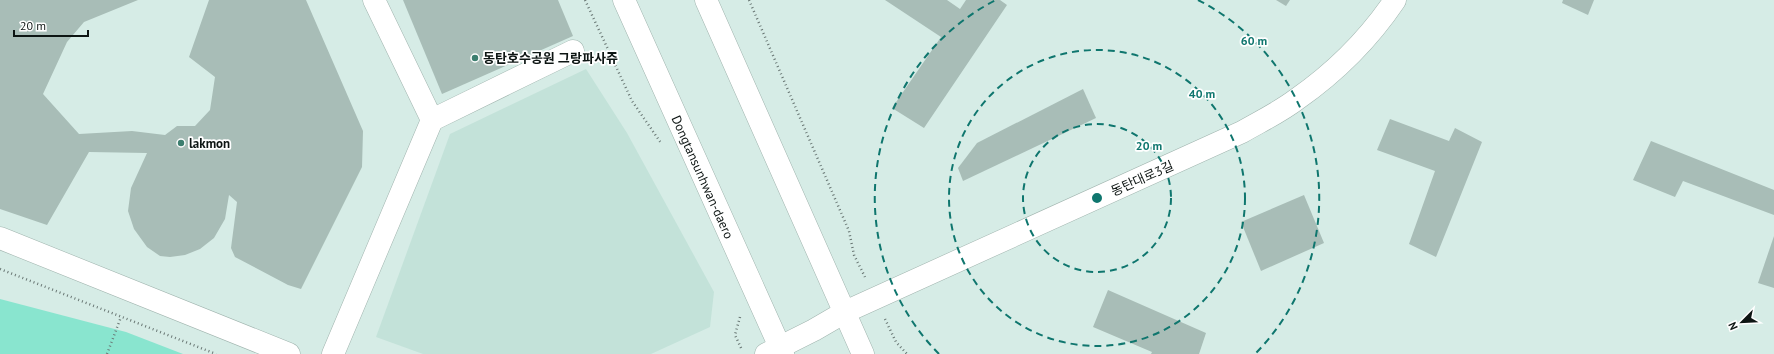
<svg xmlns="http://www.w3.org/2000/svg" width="1774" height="354" font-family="'PT Sans','Noto Sans KR',sans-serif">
<rect width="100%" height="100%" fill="#d6ece6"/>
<polygon fill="#c3e2d9" points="586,69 627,133 714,292 710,327 651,354 423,354 376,337 450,134"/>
<polygon fill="#89e5cf" points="0,299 126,332 183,354 0,354"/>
<g fill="#a8bdb7">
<polygon points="0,0 138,0 84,22 67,42 43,94 79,134 132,131 165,135 177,126 195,126 210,110 215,77 189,57 209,0 306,0 363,131 362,167 301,289 288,285 235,257 231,248 237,202 229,195 225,219 214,238 200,249 185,255 170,257 160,256 147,247 134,229 128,211 131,188 147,153 89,152 47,225 0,209"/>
<polygon points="403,0 558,0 573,36 442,94"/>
<polygon points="885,0 947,0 960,9 966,0 1000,0 1007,5 924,128 892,108 941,37"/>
<polygon points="1276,0 1290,0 1286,6"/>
<polygon points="1563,0 1594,0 1588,15 1562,3"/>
<polygon points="1083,89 1096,118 963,181 958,168 977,143"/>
<polygon points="1390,119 1449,141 1455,128 1482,142 1436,257 1409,244 1435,171 1377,150"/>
<polygon points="1651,141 1774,190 1774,215 1683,181 1675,197 1633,180"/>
<polygon points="1304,195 1324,243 1261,271 1241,222"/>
<polygon points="1774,236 1774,288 1758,283"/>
<polygon points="1108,290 1206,333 1199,354 1151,354 1152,352 1093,327"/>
</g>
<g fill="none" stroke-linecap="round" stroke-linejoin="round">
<defs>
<g id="street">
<polyline points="432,120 573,51"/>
<polyline points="333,354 432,120 374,0"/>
</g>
<g id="secondary">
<polyline points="624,0 783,354"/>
<polyline points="706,0 863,354"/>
<polyline points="0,238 289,354"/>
<path d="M 766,354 L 814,330 L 845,312 L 1242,132 C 1261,121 1280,112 1297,99 C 1337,71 1368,40 1395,0"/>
</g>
</defs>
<use href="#street" stroke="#a0b4ae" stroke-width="23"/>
<use href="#secondary" stroke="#a0b4ae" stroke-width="23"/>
<g stroke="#6a7875" stroke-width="2.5" stroke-dasharray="1 3" stroke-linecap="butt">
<polyline points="585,0 632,101 661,143"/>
<polyline points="749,0 849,231 854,255 865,277"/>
<polyline points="0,269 216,354"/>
<polyline points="740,317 735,335 742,350"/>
<polyline points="885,319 896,342 907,354"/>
<polyline points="107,354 121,317"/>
</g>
<use href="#street" stroke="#fff" stroke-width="22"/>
<use href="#secondary" stroke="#fff" stroke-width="22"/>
</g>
<g fill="none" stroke="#0f766e" stroke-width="2" stroke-dasharray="7 5">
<circle cx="1097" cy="198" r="74"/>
<circle cx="1097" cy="198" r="148"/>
<path d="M939 354A222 222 0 0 1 996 0M1198 0A222 222 0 0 1 1255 354"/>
</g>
<g fill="#3c7e6f" stroke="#fff" stroke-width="1.5">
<circle cx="475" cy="58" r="4"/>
<circle cx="181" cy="143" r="4"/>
</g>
<g text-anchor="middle" stroke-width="3.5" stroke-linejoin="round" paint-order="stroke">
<g font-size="13" font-weight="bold" fill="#0d1513" stroke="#fff" text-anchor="start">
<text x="483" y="63">동탄호수공원 그랑파사쥬</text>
<text x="189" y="148">lakmon</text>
</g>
<g font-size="13" fill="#0d1513" stroke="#fff">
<text transform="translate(703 177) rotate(66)" y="5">Dongtansunhwan-daero</text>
<text transform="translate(1142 178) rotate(-24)" y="5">동탄대로3길</text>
</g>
</g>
<circle cx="1097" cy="198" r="6" fill="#0f766e" stroke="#fff" stroke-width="2"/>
<g font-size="12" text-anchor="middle" font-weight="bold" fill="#0f766e" stroke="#fff" stroke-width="3.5" stroke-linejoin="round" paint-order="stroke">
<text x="1254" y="45">60 m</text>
<text x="1202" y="98">40 m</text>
<text x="1149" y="150">20 m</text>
</g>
<g transform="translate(1742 322) rotate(246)" stroke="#ffffff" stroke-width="3" paint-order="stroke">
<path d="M0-3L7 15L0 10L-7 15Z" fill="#0d1513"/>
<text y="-6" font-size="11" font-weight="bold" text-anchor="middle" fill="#0d1513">N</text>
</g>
<path d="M14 30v6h74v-6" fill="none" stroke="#0d1513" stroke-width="2"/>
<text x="20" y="30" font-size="12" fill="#0d1513" stroke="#ffffff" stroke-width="3" paint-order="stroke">20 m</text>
</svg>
